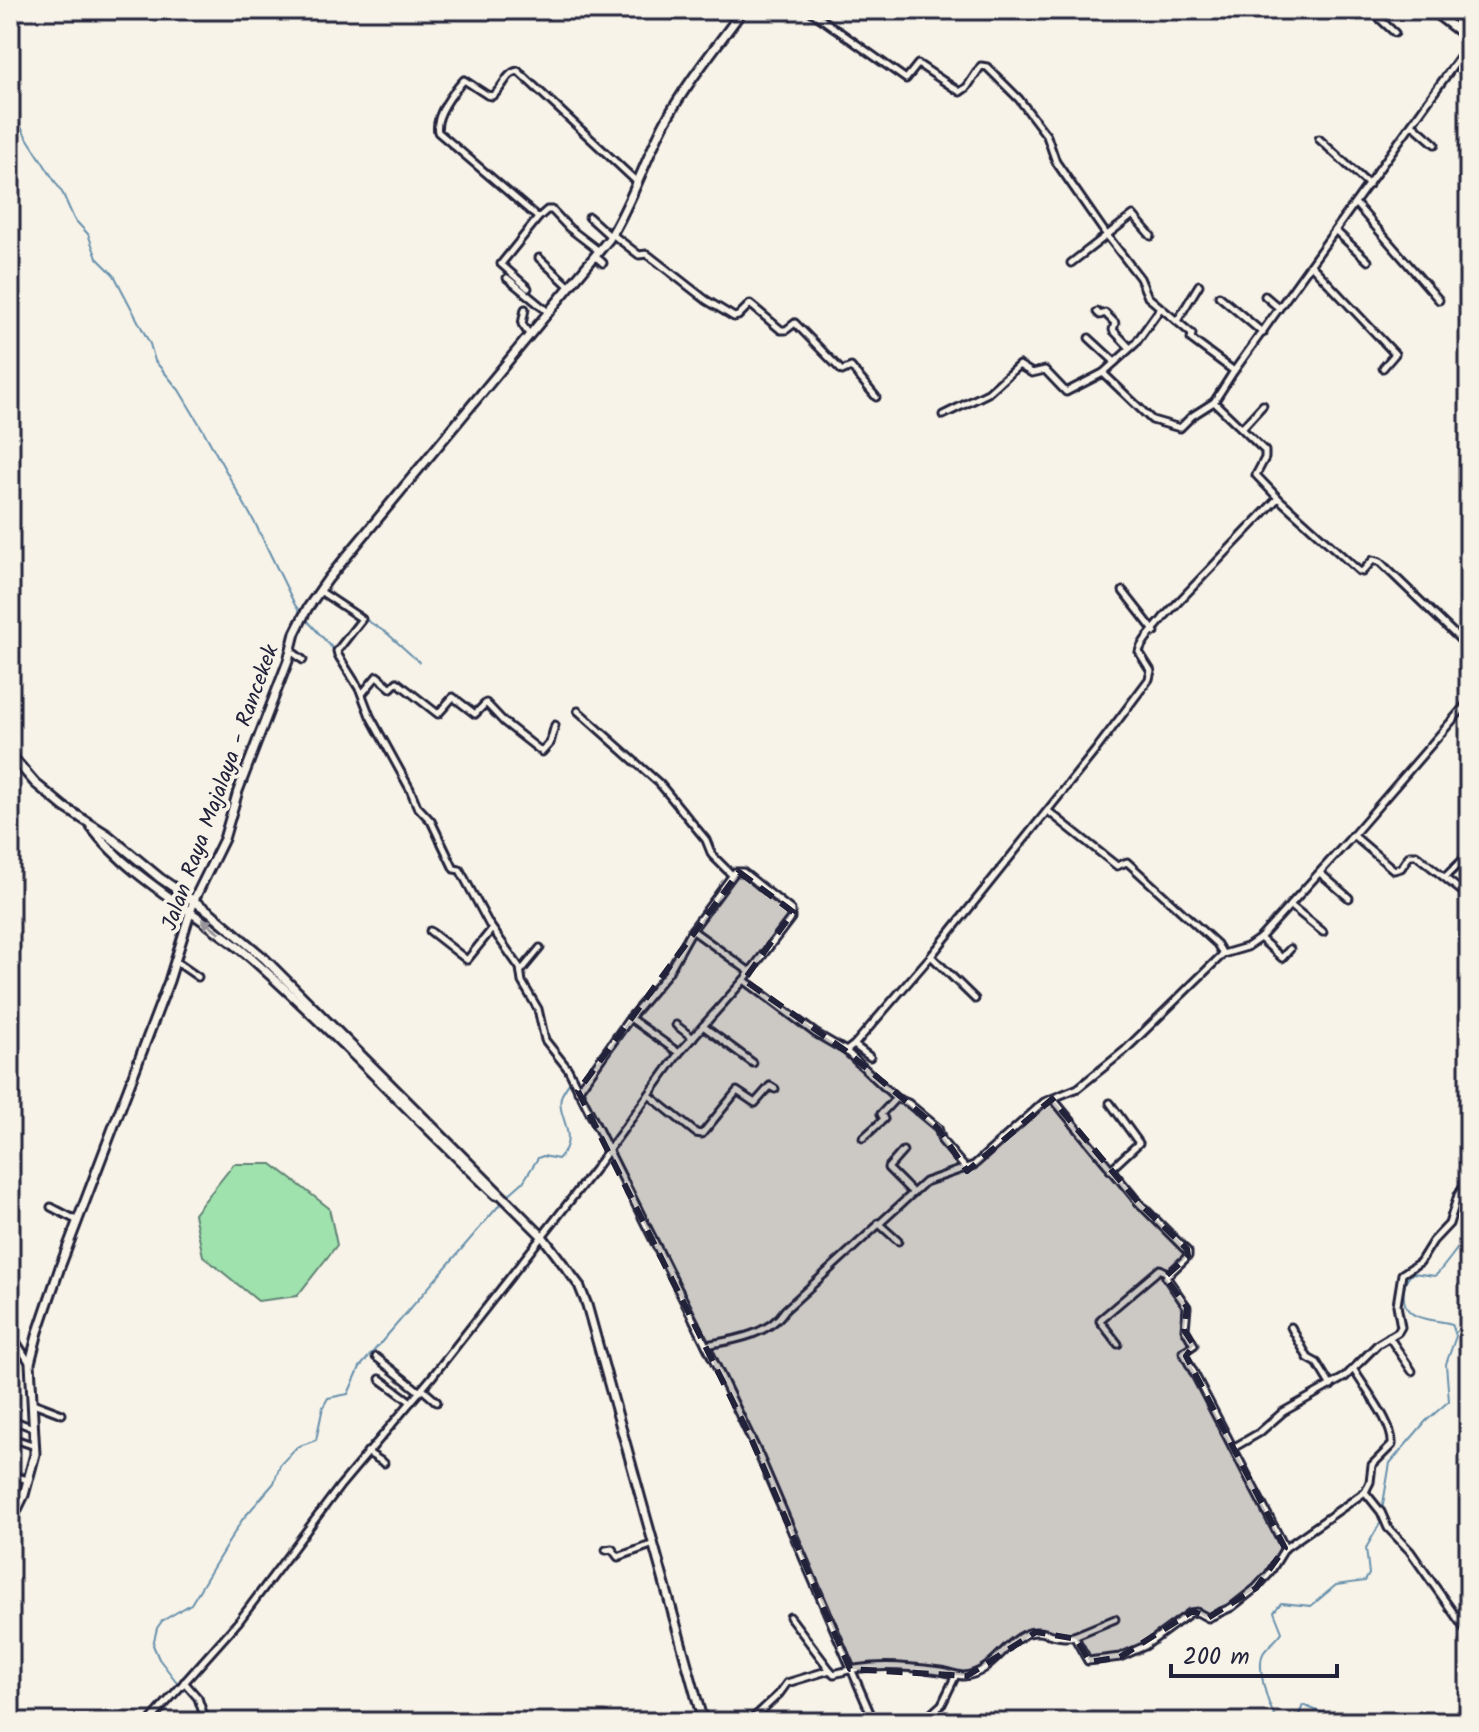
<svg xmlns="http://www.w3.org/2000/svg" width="1479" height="1732" font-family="Kalam,sans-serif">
<rect width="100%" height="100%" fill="#f7f3e8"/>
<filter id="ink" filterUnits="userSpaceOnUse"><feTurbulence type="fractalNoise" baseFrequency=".0125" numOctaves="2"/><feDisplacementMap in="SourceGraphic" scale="16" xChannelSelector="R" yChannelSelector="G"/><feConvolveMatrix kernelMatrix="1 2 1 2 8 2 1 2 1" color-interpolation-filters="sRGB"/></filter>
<g filter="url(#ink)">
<polygon fill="#9fe2ad" stroke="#608274" stroke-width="2" points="234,1164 272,1164 329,1208 337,1245 297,1296 258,1301 203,1256 194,1214"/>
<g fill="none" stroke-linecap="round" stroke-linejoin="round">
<g stroke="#6790ac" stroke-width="2">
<polyline points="10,104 24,133 63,194 74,219 88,234 97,258 114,275 150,344 155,361 179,390 203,430 256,525 295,605 302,614"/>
<polyline points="306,619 334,650"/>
<polyline points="350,639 365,619 388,634 419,662"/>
<polyline points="469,891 487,928 498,941"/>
<path d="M 506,1197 L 523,1182 L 538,1158 L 543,1156 L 558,1159 C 581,1136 556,1117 561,1097 C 563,1091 568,1085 571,1080"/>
<path d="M 1382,1510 L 1390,1463 L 1426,1421 L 1449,1401 L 1446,1364 L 1456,1336 L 1452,1324 C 1430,1318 1400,1322 1404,1290 C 1405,1282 1407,1278 1413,1273 L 1435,1276 C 1439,1273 1461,1244 1464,1239 L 1460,1223 L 1460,1212 L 1469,1202"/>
<polyline points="188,1690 176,1681 159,1659 153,1645 157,1628 162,1621 191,1604 242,1520 274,1483 280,1465 297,1447 316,1440 323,1407 328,1398 348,1394 360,1367 502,1202"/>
<path d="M 1279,1722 C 1269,1711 1255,1665 1264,1652 C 1269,1645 1277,1640 1282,1632 L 1274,1612 L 1281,1603 L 1311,1606 L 1336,1585 L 1365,1581 L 1369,1574 L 1366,1548 L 1382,1520"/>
<polyline points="1296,1722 1303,1705 1344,1722"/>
</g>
<defs>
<g id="minor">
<polyline points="809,10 906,79 918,64 960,92 967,87 981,66 987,67 1019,99 1047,136 1056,162 1106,234 1140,278 1148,297 1192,334 1191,339 1234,371"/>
<polyline points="1387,10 1381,20 1395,33"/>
<polyline points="1412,124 1435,144"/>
<polyline points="1319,139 1369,185"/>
<polyline points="1355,203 1439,300"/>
<polyline points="589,217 610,236"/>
<polyline points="1337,232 1368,261"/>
<polyline points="612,234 639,255 647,254 706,300 734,317 738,316 750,304 781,330 786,330 795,323 842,371 851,367 876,397"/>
<path d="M 599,251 L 569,228 L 552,210 L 547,210 L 538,218 L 535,215 L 438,132 C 434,116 454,91 464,80 L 487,95 L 492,96 C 503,90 505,73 518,71 L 637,182"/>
<polyline points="595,256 603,263"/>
<polyline points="539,258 570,287"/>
<polyline points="1071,263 1133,215 1151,236"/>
<polyline points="1311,265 1395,354 1383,368"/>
<polyline points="507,278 548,312"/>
<polyline points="528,288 501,264 538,218"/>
<polyline points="1219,296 1263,333"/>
<polyline points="1265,296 1279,308"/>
<polyline points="525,309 522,324 529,334"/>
<polyline points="1097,312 1100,315 1105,313 1115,323 1113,330 1130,348"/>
<polyline points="1177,321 1199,285"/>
<polyline points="1089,338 1115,362"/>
<polyline points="1103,373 1135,344 1160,309"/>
<polyline points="943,415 988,393 1019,365 1032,373 1045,370 1066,392 1103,373 1152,420 1180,428 1192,416 1214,402 1234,371 1469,44"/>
<polyline points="1242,428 1263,405"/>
<polyline points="1278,498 1359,571 1362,572 1373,560 1380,562 1469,648"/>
<path d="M 320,591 L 362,619 L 337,651 L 338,655 L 360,690 L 370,716 L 410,789 L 417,806 L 431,821 L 454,869 L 460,870 L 489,924 L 520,968 L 522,982 L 538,1009 L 545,1040 L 568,1069 L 706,1345 C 734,1340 769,1335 785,1310 L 925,1182 L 974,1165 L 1044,1102 L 1078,1088 L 1124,1051 L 1223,954 L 1247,947 L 1260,938 L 1348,841 L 1469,701"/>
<polyline points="1123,591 1155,632"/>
<polyline points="291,651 303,660"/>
<polyline points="362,694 377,676 391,688 397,682 438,714 453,697 475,714 486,703 504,722 542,752 550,743 555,725"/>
<polyline points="578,711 660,784 706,840 712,855 732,875"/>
<polyline points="1048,811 1117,866 1127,862 1217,944 1223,954"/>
<polyline points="1353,835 1394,870 1401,868 1410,855 1416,855 1469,897"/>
<polyline points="1320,873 1349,898"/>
<polyline points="1445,877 1468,855"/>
<polyline points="1290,905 1323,932"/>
<polyline points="692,930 750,972"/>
<polyline points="430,931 467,960 492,929"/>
<polyline points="1260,938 1282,958 1290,949"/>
<polyline points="931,956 975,999"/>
<polyline points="175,961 198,977"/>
<polyline points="521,971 540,948"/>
<path d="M 744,980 L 815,1033 L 846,1051 L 854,1045 L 931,956 L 1095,751 L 1149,679 L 1151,671 L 1139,652 C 1141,641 1157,627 1164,617 L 1278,498 L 1256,475 L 1265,458 L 1265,451 L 1214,402"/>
<polyline points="630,1018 679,1053"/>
<polyline points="676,1025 693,1038"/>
<polyline points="703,1026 753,1063"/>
<polyline points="854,1045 870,1057"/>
<polyline points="846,1051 896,1098 908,1103 938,1128 942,1141 966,1169"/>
<polyline points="649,1095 696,1133 702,1134 737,1091 755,1103 770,1086 775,1089"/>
<polyline points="1053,1099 1138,1202 1188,1252 1188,1256 1166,1277 1187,1307 1185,1329 1194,1345 1183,1352 1285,1548"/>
<polyline points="863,1138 884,1119 881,1114 896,1098"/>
<polyline points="903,1151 888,1168 913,1193"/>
<polyline points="1110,1170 1139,1143 1110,1103"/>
<polyline points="51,1207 78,1221"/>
<polyline points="878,1223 898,1241"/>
<polyline points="1291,1327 1308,1358 1317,1363 1331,1386"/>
<polyline points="10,1332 29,1362"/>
<polyline points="1389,1337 1412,1371"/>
<polyline points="1118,1344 1100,1321 1101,1319 1160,1269 1168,1274"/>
<polyline points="706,1345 759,1455 874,1722"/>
<polyline points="376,1357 420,1392"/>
<polyline points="380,1379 411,1402"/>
<polyline points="422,1389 437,1402"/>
<polyline points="33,1403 62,1414"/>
<polyline points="10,1419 33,1428"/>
<polyline points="16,1421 12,1438 35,1446"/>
<polyline points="1233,1448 1259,1433 1283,1412 1345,1377 1378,1344 1398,1332 1401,1327 1397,1305 1402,1274 1420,1262 1433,1241 1449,1224 1458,1195 1469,1179"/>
<polyline points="367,1452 384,1463"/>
<polyline points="10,1474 27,1480"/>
<polyline points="10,1490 24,1495"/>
<polyline points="1365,1492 1381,1512 1388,1528 1410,1551 1469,1635"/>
<polyline points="606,1550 612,1549 618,1557 654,1544"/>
<polyline points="790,1617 830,1670"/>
<polyline points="1074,1636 1115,1619"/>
<polyline points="184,1682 198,1698 206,1722"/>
<polyline points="149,1722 239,1621 340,1486 431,1378 594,1170 679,1053 744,980 791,918 791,910 743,872 735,872 692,930 668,973 630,1018 578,1091"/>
<path d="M 749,1722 L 779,1694 L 787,1683 L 830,1670 L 834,1674 C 868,1663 904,1666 940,1671 C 948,1672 956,1676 964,1676 C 991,1674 1003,1644 1026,1634 C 1042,1627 1057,1641 1074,1636 L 1088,1661 L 1120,1657 L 1145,1646 L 1190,1613 L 1197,1612 L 1208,1618 L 1232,1607 L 1256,1588 L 1269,1574 L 1285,1548 L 1365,1492 L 1370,1482 L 1372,1465 L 1392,1445 C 1394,1424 1365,1389 1354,1370"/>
<polyline points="922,1722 942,1704 956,1675"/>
<polyline points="1462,1722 1469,1715"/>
</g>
<g id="major">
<polyline points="1431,10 1469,39"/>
<polyline points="10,754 35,783 64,807 108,835 160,878 210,912 264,958 542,1236 579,1285 587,1305 703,1722"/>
<path d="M 91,827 C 132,881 200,913 251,958 C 336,1033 413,1117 496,1195"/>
<path d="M 10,1524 L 24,1495 L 35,1454 L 30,1363 L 38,1332 L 60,1267 L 169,981 L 194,900 L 224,839 L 238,791 L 288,661 L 295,633 L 307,609 L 328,579 L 609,239 C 632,202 645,160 665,122 C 687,82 717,46 743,10"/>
</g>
</defs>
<use href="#minor" stroke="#22223b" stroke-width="11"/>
<use href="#major" stroke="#22223b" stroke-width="13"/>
<use href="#minor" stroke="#f7f3e8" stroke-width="5"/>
<use href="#major" stroke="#f7f3e8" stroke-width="7"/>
</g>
<defs><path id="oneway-solid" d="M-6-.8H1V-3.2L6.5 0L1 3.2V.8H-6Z" transform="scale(2)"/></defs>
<use fill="#97959a" href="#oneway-solid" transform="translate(211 926) rotate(-143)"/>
</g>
<path fill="#22223b" fill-opacity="0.2" stroke="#22223b" stroke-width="6" stroke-dasharray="16 10" stroke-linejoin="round" d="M 739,872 L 793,912 L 744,980 L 846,1051 L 938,1128 L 967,1171 L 1052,1099 L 1138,1202 L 1187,1249 L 1188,1256 L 1165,1277 L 1187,1307 L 1184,1330 L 1194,1345 L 1186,1356 L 1285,1548 L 1256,1588 L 1208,1618 L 1193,1611 L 1120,1657 L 1090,1662 L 1076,1639 L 1036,1632 L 967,1676 L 850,1669 L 751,1438 L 578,1091 Z"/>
<g text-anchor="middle" stroke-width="8" stroke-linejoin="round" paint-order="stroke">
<g font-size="22" fill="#22223b" stroke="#f7f3e8">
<text transform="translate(219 787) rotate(-70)" y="8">Jalan Raya Majalaya - Rancekek</text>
</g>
</g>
<rect width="1479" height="1732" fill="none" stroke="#f7f3e8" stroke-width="40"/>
<rect x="20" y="20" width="1439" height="1692" fill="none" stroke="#22223b" stroke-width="3" filter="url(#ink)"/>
<path d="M1171 1664v12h166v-12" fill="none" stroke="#22223b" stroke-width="4"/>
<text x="1183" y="1664" font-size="24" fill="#22223b" stroke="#f7f3e8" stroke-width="6" paint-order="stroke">200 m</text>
</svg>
